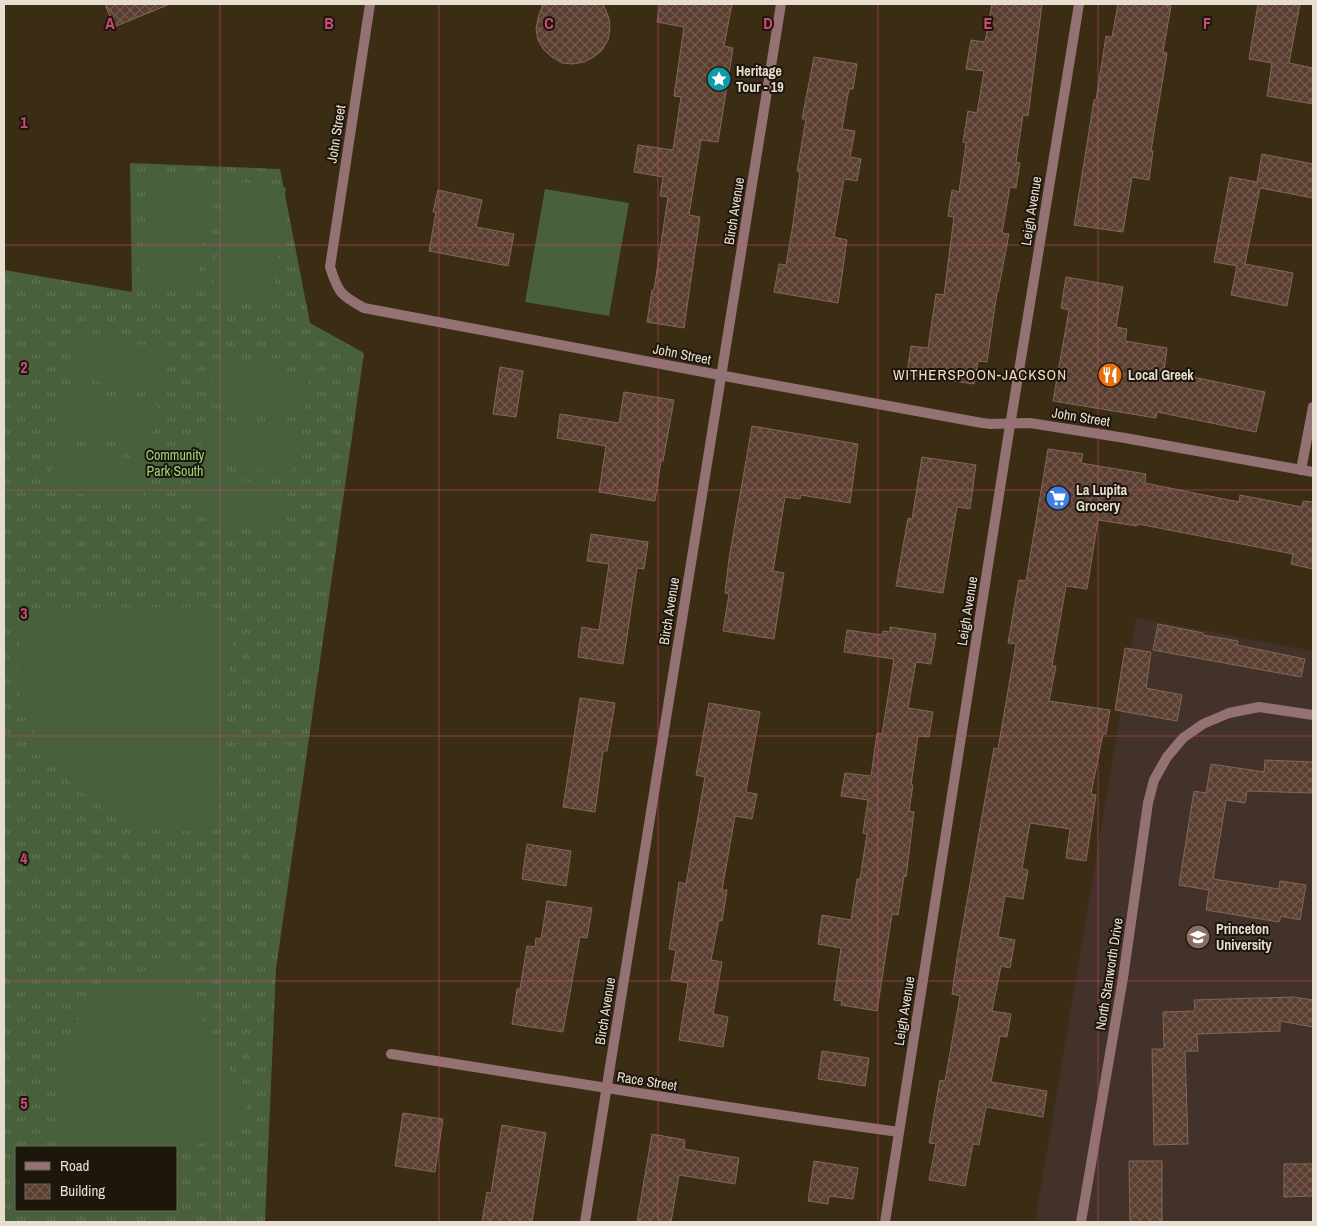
<svg xmlns="http://www.w3.org/2000/svg" width="1317" height="1226" font-family="'Archivo Narrow',sans-serif">
<defs>
<pattern id="grass-tufts" width="24" height="20" patternUnits="userSpaceOnUse" patternTransform="scale(1.25)"><rect width="24" height="20" fill="#49603c"/><path d="M3 7l-1-3M5 7V3M7 7l1-3M15 17l-1-3M17 17v-4M19 17l1-3" fill="none" stroke="#637657"/></pattern>
<pattern id="building-cross-hatch" width="8" height="8" patternUnits="userSpaceOnUse" patternTransform="scale(1.25)"><rect width="8" height="8" fill="#5a3f31"/><path d="M0 0l8 8M0 8l8-8" fill="none" stroke="#725a4e"/></pattern>
</defs>
<rect width="100%" height="100%" fill="#3b2c14"/>
<polygon fill="#433229" points="1136,618 1313,651 1313,1222 1035,1222"/>
<path fill="url(#grass-tufts)" fill-rule="evenodd" d="M 130,163 L 280,169 L 310,323 L 364,353 L 276,969 L 265,1222 L 4,1222 L 4,270 L 132,292 ZM 16,1147 L 176,1147 L 176,1210 L 16,1210 Z"/>
<g fill="#49603c">
<polygon points="151,172 211,179 196,293 137,285"/>
<polygon points="226,180 286,188 272,301 212,294"/>
<polygon points="545,189 629,203 609,316 525,302"/>
<polygon points="77,333 169,350 161,393 69,376"/>
<polygon points="217,360 310,376 302,419 210,403"/>
<polygon points="66,389 158,406 150,449 58,432"/>
<polygon points="206,416 298,433 291,475 198,459"/>
<polygon points="56,445 148,462 140,505 48,488"/>
<polygon points="196,472 288,489 281,531 189,515"/>
<path d="M 215,607 L 234,626 L 215,829 C 191,832 166,832 143,825 C 79,806 27,750 19,683 C 16,657 20,633 25,608 Z"/>
<path d="M 175,965 L 247,1104 L 239,1129 L 176,1153 L 176,1147 L 67,1147 C 40,1080 65,1004 134,975 C 147,969 161,967 175,965 Z"/>
</g>
<g fill="url(#building-cross-hatch)" stroke="#836758">
<polygon points="105,4 170,4 114,27"/>
<polygon points="543,4 603,4 609,18 610,29 608,40 602,50 594,57 584,62 573,64 562,63 552,57 544,50 538,40 536,29 538,18"/>
<polygon points="660,4 732,4 724,46 733,48 718,142 701,140 689,215 700,217 684,328 647,322 652,290 654,290 668,197 660,196 663,177 634,172 638,145 673,150 681,97 674,96 684,27 657,22"/>
<polygon points="992,4 1042,4 1028,116 1023,115 1016,162 1020,163 1016,188 1010,187 1002,233 1009,234 998,292 997,292 987,362 978,361 974,384 907,374 911,346 928,348 936,294 944,295 954,217 948,216 952,190 959,192 966,143 963,142 968,111 977,113 984,71 966,69 971,40 985,42"/>
<polygon points="1118,4 1159,4 1171,6 1163,52 1167,53 1151,151 1153,151 1149,180 1132,177 1123,232 1074,225 1094,100 1096,100 1106,36 1112,37"/>
<polygon points="1258,4 1300,4 1289,63 1313,68 1313,104 1267,96 1272,63 1249,59"/>
<polygon points="814,57 857,64 853,89 849,89 842,129 855,131 850,157 861,159 857,181 844,179 834,237 847,240 838,303 774,292 779,264 786,265 793,224 800,172 797,171 806,119 802,119"/>
<polygon points="1262,154 1313,164 1313,198 1260,188 1245,264 1293,273 1287,306 1231,295 1237,266 1214,262 1230,177 1257,182"/>
<polygon points="438,190 482,200 476,227 514,234 508,266 429,251 436,212 433,212"/>
<polygon points="1066,277 1123,287 1116,327 1127,329 1125,341 1167,348 1164,371 1265,392 1256,432 1157,412 1156,418 1053,401 1069,310 1061,308"/>
<polygon points="500,367 523,371 516,417 493,414"/>
<polygon points="624,392 674,400 663,461 661,461 655,501 599,492 606,446 557,438 560,414 619,423"/>
<polygon points="752,426 858,444 850,503 801,495 800,499 785,497 773,571 784,573 774,639 723,631 729,594 725,593 729,559"/>
<polygon points="1048,449 1083,454 1081,463 1146,474 1145,483 1239,502 1240,495 1302,507 1303,501 1313,502 1313,569 1291,564 1293,554 1138,524 1137,526 1098,520 1087,589 1066,586 1052,666 1056,666 1049,701 1110,710 1106,734 1103,734 1091,794 1096,795 1086,861 1066,858 1070,829 1030,823 1022,869 1028,870 1023,899 1005,896 998,937 1015,940 1010,968 1001,966 992,1011 1011,1014 1007,1037 1000,1036 991,1082 1047,1091 1043,1117 986,1107 979,1145 973,1144 965,1186 929,1180 936,1144 929,1143 940,1080 945,1081 960,996 952,994 957,958 994,748 998,749 1016,644 1008,643 1019,580 1026,581"/>
<polygon points="922,457 976,465 970,509 957,507 943,593 896,586 908,518 912,519"/>
<polygon points="591,534 648,542 644,569 637,568 623,664 578,657 582,627 599,630 609,564 587,561"/>
<polygon points="1158,624 1203,633 1203,635 1238,641 1237,645 1305,659 1301,677 1153,650"/>
<polygon points="890,627 936,634 931,664 916,662 908,708 933,712 929,737 918,736 911,785 913,785 909,811 914,812 906,877 904,876 898,915 892,914 877,1011 841,1005 842,1001 834,1000 841,948 818,944 822,915 851,920 857,879 860,879 867,834 863,833 868,800 841,796 845,773 871,776 877,733 882,734 894,659 844,652 847,630 882,635 883,631 890,632"/>
<polygon points="1125,648 1151,652 1146,688 1182,695 1177,721 1115,710"/>
<polygon points="580,698 615,703 607,751 603,751 595,812 563,807"/>
<polygon points="709,703 760,712 746,792 757,794 752,819 735,816 722,890 727,890 722,921 719,920 711,960 722,962 713,1014 728,1017 723,1047 679,1040 688,983 671,980 676,950 669,949 679,882 686,884 705,777 696,775"/>
<polygon points="1265,760 1313,762 1313,793 1247,791 1245,803 1226,800 1213,879 1279,889 1280,881 1306,885 1300,920 1281,916 1279,922 1206,910 1209,890 1179,885 1194,791 1206,793 1211,764 1264,772"/>
<polygon points="527,844 571,851 566,886 522,879"/>
<polygon points="547,901 592,908 587,938 580,937 563,1032 512,1024 517,989 520,989 527,946 535,947 536,938 541,939"/>
<polygon points="1293,997 1313,1000 1313,1027 1280,1021 1280,1031 1197,1034 1198,1051 1185,1051 1188,1144 1154,1145 1152,1049 1164,1049 1163,1012 1195,1011 1194,1000"/>
<polygon points="822,1051 869,1058 865,1086 818,1079"/>
<polygon points="403,1113 443,1119 435,1172 395,1166"/>
<polygon points="502,1125 546,1133 532,1222 482,1222 487,1192 491,1193"/>
<polygon points="652,1134 685,1140 684,1149 739,1158 735,1184 679,1175 671,1222 637,1222"/>
<polygon points="814,1161 858,1168 853,1199 829,1196 828,1204 808,1201"/>
<polygon points="1129,1161 1162,1161 1162,1222 1130,1222"/>
<polygon points="1284,1164 1313,1164 1313,1196 1284,1197"/>
</g>
<g fill="none" stroke-linecap="round" stroke-linejoin="round">
<g stroke="#947172" stroke-width="10">
<path d="M 370,4 L 330,267 C 338,292 340,295 364,308 L 746,380 L 982,423 L 991,424 L 1030,423 L 1125,438 L 1313,472"/>
<polyline points="1301,470 1313,407"/>
<path d="M 391,1054 C 561,1080 729,1109 899,1132"/>
<polyline points="585,1222 781,4"/>
<polyline points="885,1222 1007,444 1079,4"/>
<polyline points="1081,1222 1123,978 1148,803 1154,780 1167,757 1183,738 1203,724 1229,713 1259,707 1313,715"/>
</g>
</g>
<path fill="none" stroke="#cc4a78" stroke-width="1" stroke-opacity="0.55" d="M 220,4 L 220,1222M 439,4 L 439,1222M 658,4 L 658,1222M 878,4 L 878,1222M 1098,4 L 1098,1222M 4,245 L 1313,245M 4,490 L 1313,490M 4,736 L 1313,736M 4,981 L 1313,981"/>
<defs>
<symbol id="sight-disc" viewBox="-11 -11 22 22"><circle r="9.5" fill="#0f9aa8" stroke="#1d160c"/><path d="M0-6L1.8-2.2L6-1.7L2.9 1.2L3.7 5.4L0 3.3L-3.7 5.4L-2.9 1.2L-6-1.7L-1.8-2.2Z" fill="#fff"/></symbol>
<symbol id="restaurant-disc" viewBox="-11 -11 22 22"><circle r="9.5" fill="#e8710a" stroke="#1d160c"/><path d="M-5-6h1v4h1v-4h1v4h1v-4h1v5L-1.5 .5V6h-2V.5L-5-1ZM5-6V6H3V1.5H1.5Q1.5-4 5-6Z" fill="#fff"/></symbol>
<symbol id="supermarket-disc" viewBox="-11 -11 22 22"><circle r="9.5" fill="#3f7fe0" stroke="#1d160c"/><path d="M-6-5.5h2.5l.6 2H6L4.5 2H-2.5L-4.4-4H-6ZM-1.5 3.2a1.3 1.3 0 1 0 .1 0ZM3 3.2a1.3 1.3 0 1 0 .1 0Z" fill="#fff"/></symbol>
<symbol id="university-disc" viewBox="-11 -11 22 22"><circle r="9.5" fill="#8d6e63" stroke="#1d160c"/><path d="M0-5L7-2L0 1L-7-2ZM-4 1L0 2.5L4 1V4Q0 6-4 4Z" fill="#fff"/></symbol>
</defs>
<g fill-rule="evenodd">
<use href="#sight-disc" x="705" y="65" width="28" height="28"/>
<use href="#restaurant-disc" x="1096" y="361" width="28" height="28"/>
<use href="#supermarket-disc" x="1044" y="484" width="28" height="28"/>
<use href="#university-disc" x="1184" y="923" width="28" height="28"/>
</g>
<g text-anchor="middle" stroke-width="4" stroke-linejoin="round" paint-order="stroke">
<g font-size="14" font-weight="bold" fill="#e8ded0" stroke="#1d160c" text-anchor="start">
<text x="736" y="76">Heritage<tspan x="736" dy="16">Tour - 19</tspan></text>
<text x="1128" y="380">Local Greek</text>
<text x="1076" y="495">La Lupita<tspan x="1076" dy="16">Grocery</tspan></text>
<text x="1216" y="934">Princeton<tspan x="1216" dy="16">University</tspan></text>
</g>
<g font-size="14" fill="#e8ded0" stroke="#1d160c">
<text transform="translate(336 134) rotate(-81)" y="5">John Street</text>
<text transform="translate(734 211) rotate(-81)" y="5">Birch Avenue</text>
<text transform="translate(1031 211) rotate(-81)" y="5">Leigh Avenue</text>
<text transform="translate(682 354) rotate(11)" y="5">John Street</text>
<text transform="translate(1081 417) rotate(9)" y="5">John Street</text>
<text transform="translate(669 611) rotate(-81)" y="5">Birch Avenue</text>
<text transform="translate(967 611) rotate(-81)" y="5">Leigh Avenue</text>
<text transform="translate(1109 974) rotate(-81)" y="5">North Stanworth Drive</text>
<text transform="translate(605 1011) rotate(-81)" y="5">Birch Avenue</text>
<text transform="translate(904 1011) rotate(-81)" y="5">Leigh Avenue</text>
<text transform="translate(647 1081) rotate(9)" y="5">Race Street</text>
</g>
<g font-size="14" fill="#9dd47c" stroke="#1d160c">
<text x="175" y="460">Community<tspan x="175" dy="16">Park South</tspan></text>
</g>
<g font-size="15" letter-spacing="1" fill="#f0dcc0" stroke="#1d160c">
<text x="980" y="380">WITHERSPOON-JACKSON</text>
</g>
</g>
<g font-size="16" text-anchor="middle" font-weight="bold" fill="#cc4a78" stroke="#1d160c" stroke-width="4" stroke-linejoin="round" paint-order="stroke">
<text x="110" y="29">A</text>
<text x="329" y="29">B</text>
<text x="549" y="29">C</text>
<text x="768" y="29">D</text>
<text x="988" y="29">E</text>
<text x="1207" y="29">F</text>
<text x="24" y="128">1</text>
<text x="24" y="373">2</text>
<text x="24" y="619">3</text>
<text x="24" y="864">4</text>
<text x="24" y="1109">5</text>
</g>
<rect width="1317" height="1226" fill="none" stroke="#e8ded0" stroke-width="10"/>
<rect x="15" y="1146" width="162" height="65" fill="#1d160c" stroke="#6e665a"/>
<rect x="25" y="1162" width="25" height="8" fill="#947172" stroke="#6e665a"/>
<text x="60" y="1171" font-size="15" fill="#e8ded0">Road</text>
<rect x="25" y="1184" width="25" height="15" fill="url(#building-cross-hatch)" stroke="#6e665a"/>
<text x="60" y="1196" font-size="15" fill="#e8ded0">Building</text>
</svg>
